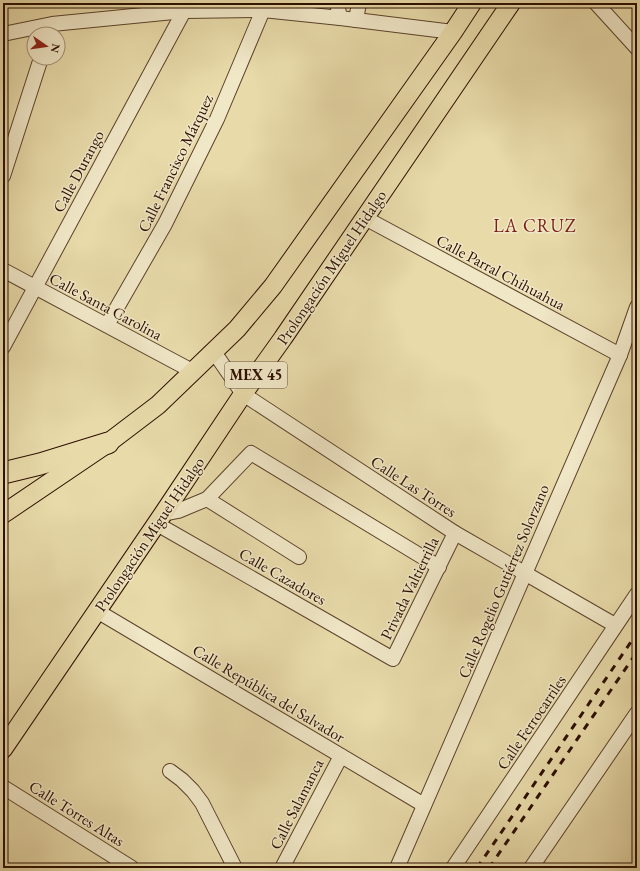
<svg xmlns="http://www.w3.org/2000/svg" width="640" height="871" font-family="'EB Garamond',serif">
<rect width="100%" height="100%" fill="#e8daa9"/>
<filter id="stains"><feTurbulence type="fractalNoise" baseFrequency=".005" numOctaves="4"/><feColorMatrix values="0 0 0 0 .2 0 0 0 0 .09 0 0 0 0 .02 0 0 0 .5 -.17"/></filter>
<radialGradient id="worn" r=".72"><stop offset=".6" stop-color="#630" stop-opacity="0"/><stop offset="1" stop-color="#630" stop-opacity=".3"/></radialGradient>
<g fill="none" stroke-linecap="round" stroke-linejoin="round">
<defs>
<g id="minor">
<polyline points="337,3 340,18"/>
<polyline points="596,3 637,48"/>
<polyline points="356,20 359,3"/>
<polyline points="3,34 52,24 184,11 263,10 340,18 453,32"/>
<polyline points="3,176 41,58"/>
<polyline points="365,218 620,355"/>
<polyline points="3,270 194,372"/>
<polyline points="107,325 165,224 217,119 263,10"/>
<polyline points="3,347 184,11"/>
<polyline points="214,352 243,394 455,533 615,625"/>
<polyline points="207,499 299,557"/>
<polyline points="163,514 178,511 207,499 251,453 439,567"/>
<polyline points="157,524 393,659 455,533"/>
<polyline points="97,611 424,805"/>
<polyline points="170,771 182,780 193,791 202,803 235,868"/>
<polyline points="3,787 132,868"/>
<polyline points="282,868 341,756"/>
<polyline points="397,868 620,355 637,307"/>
<polyline points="453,868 637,594"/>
<polyline points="531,868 637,713"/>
</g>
<g id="major">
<polyline points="3,514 108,443 158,405 237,329 273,286 453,32 472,3"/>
<polyline points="3,749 163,514 243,394 283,338 511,3"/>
</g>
<polyline id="highway" points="3,473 40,464 108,443"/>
</defs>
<use href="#minor" stroke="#5b422a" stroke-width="16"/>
<use href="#major" stroke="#2c0f00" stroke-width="20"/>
<use href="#highway" stroke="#2c0f00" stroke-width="23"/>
<use href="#minor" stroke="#f0e7c7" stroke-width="14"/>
<use href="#major" stroke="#e8daa9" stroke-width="18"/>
<use href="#highway" stroke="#e8daa9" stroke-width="21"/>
<g stroke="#2c0f00" stroke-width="3" stroke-dasharray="7 7" stroke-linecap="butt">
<polyline points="477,868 637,633"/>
<polyline points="489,868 637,652"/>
</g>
</g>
<g text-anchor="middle" stroke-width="3" stroke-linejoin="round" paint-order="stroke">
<rect fill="#f0e7c7" stroke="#67503c" stroke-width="1" x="225" y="362" width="62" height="26" rx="3"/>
<g font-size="15" font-weight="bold" fill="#2c0f00">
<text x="256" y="380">MEX 45</text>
</g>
<g font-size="16" fill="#2c0f00" stroke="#f0e7c7">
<text transform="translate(175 163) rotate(-64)" y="6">Calle Francisco Márquez</text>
<text transform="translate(78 171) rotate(-62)" y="6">Calle Durango</text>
<text transform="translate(331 267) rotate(-56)" y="6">Prolongación Miguel Hidalgo</text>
<text transform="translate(501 272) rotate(28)" y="6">Calle Parral Chihuahua</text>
<text transform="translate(106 306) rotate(28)" y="6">Calle Santa Carolina</text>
<text transform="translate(414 486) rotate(33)" y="6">Calle Las Torres</text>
<text transform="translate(149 534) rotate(-56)" y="6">Prolongación Miguel Hidalgo</text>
<text transform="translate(283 576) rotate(30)" y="6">Calle Cazadores</text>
<text transform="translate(503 581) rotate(-67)" y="6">Calle Rogelio Gutiérrez Solorzano</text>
<text transform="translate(409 588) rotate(-64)" y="6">Privada Valtierrilla</text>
<text transform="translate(269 693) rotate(31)" y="6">Calle República del Salvador</text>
<text transform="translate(531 722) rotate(-56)" y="6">Calle Ferrocarriles</text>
<text transform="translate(296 804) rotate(-63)" y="6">Calle Salamanca</text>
<text transform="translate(77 813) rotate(32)" y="6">Calle Torres Altas</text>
</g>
<g font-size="18" letter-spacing="1" fill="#7a1f14" stroke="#f0e7c7">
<text x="535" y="232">LA CRUZ</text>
</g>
</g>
<rect width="640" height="871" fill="none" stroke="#e8daa9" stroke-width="16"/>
<rect x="4" y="4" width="632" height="863" fill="none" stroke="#2c0f00" stroke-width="2"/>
<rect x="8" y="8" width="624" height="855" fill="none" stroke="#2c0f00"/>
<g transform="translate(46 46) rotate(103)"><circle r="19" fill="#f0e7c7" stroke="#a29177"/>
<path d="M0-3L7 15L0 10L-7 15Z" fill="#8f2418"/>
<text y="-6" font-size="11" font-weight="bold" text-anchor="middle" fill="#2c0f00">N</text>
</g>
<rect width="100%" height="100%" filter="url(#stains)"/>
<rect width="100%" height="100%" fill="url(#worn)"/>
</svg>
